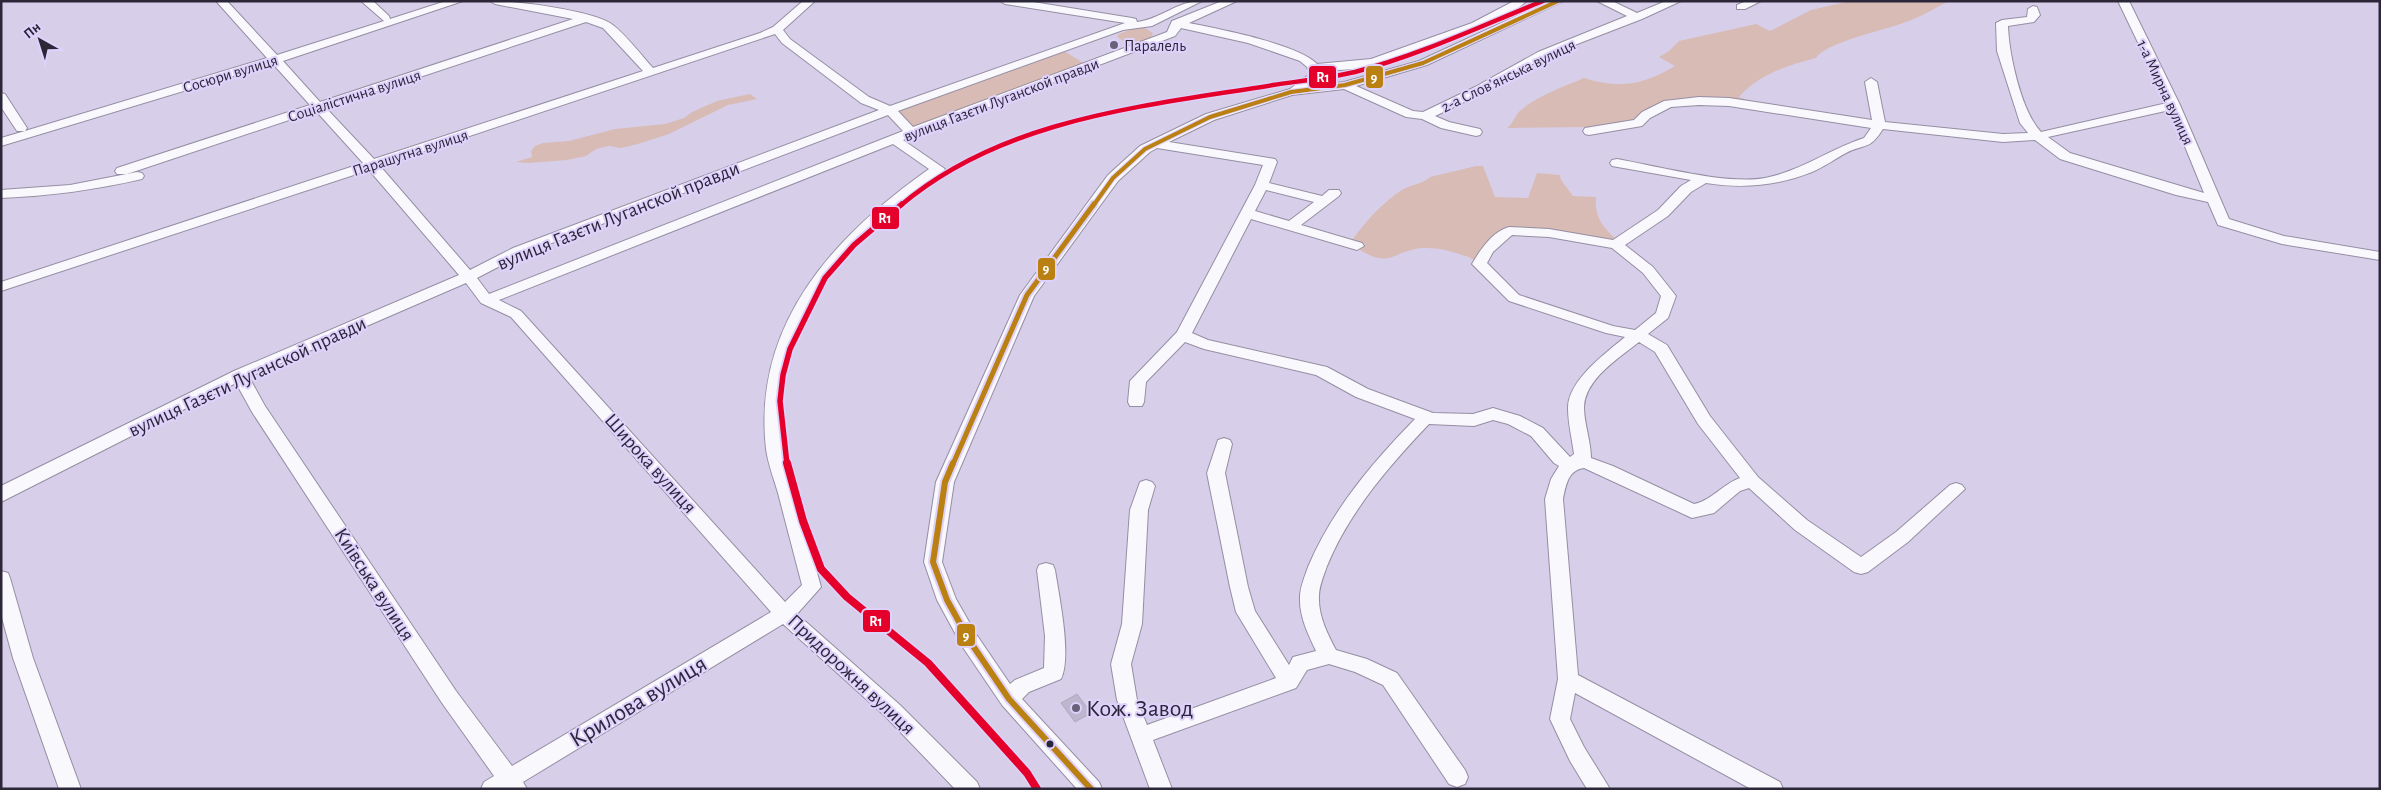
<svg xmlns="http://www.w3.org/2000/svg" width="2381" height="790" font-family="'Alegreya Sans',sans-serif">
<rect width="100%" height="100%" fill="#d7cfea"/>
<g fill="#d8bbb4">
<path d="M 1850,1 L 1949,1 C 1935,8 1921,17 1906,22 C 1886,30 1826,42 1816,58 C 1788,65 1758,75 1739,97 L 1766,106 L 1700,98 L 1666,100 L 1643,111 L 1634,120 L 1587,127 L 1507,128 C 1514,123 1515,114 1521,110 C 1539,95 1563,87 1584,78 C 1620,89 1643,85 1675,66 L 1659,57 L 1669,51 L 1679,41 L 1756,24 L 1770,31 L 1811,10 Z"/>
<path d="M 1135,28 L 1145,28 L 1153,33 L 1152,36 C 1140,46 1129,45 1117,37 L 1119,34 Z"/>
<polygon points="1064,51 1085,64 915,128 897,110"/>
<polygon points="750,94 757,99 728,105 669,134 638,144 621,148 609,146 596,149 586,156 567,160 528,163 516,162 532,157 531,151 535,146 543,143 569,141 615,129 665,124 684,118 692,112 717,101"/>
<path d="M 1476,166 L 1483,166 L 1495,197 L 1528,198 L 1537,173 L 1560,175 L 1561,180 L 1573,196 L 1596,197 C 1594,217 1603,228 1617,240 L 1612,241 L 1548,229 L 1503,228 L 1482,248 L 1475,260 C 1460,253 1439,247 1422,248 C 1392,251 1391,269 1360,250 L 1365,244 L 1352,240 C 1366,221 1382,203 1402,190 C 1411,184 1422,185 1430,177 Z"/>
</g>
<polygon fill="#beb6cf" stroke="#afa9be" points="1077,694 1091,713 1075,722 1061,703"/>
<g fill="none" stroke-linecap="round" stroke-linejoin="round">
<defs>
<g id="minor">
<path d="M 216,1 L 227,1 L 277,55 L 384,21 L 361,1 L 373,1 L 389,16 L 390,19 L 446,1 L 463,1 L 283,61 L 320,102 L 573,19 L 495,4 L 490,1 C 517,1 588,10 610,23 C 623,31 642,56 653,68 L 760,33 L 773,27 L 803,1 L 815,1 L 783,30 L 790,39 L 869,97 L 890,106 L 1125,23 L 1005,4 L 1000,1 L 1027,1 L 1132,18 L 1136,19 L 1137,22 C 1161,19 1177,1 1202,1 L 1152,26 L 1123,30 L 898,111 L 913,127 L 1167,32 L 1172,21 L 1222,1 L 1237,1 L 1189,23 C 1219,29 1298,44 1317,64 L 1371,59 L 1472,23 L 1514,1 L 1526,1 C 1507,24 1398,60 1367,67 C 1351,70 1336,70 1321,71 L 1322,74 L 1317,82 L 1310,86 L 1344,82 L 1419,61 L 1549,1 L 1563,1 L 1427,65 L 1356,86 L 1413,111 L 1423,112 L 1475,87 L 1538,52 L 1627,16 L 1597,1 L 1612,1 L 1637,13 L 1666,1 L 1681,1 L 1642,19 L 1546,56 L 1483,93 L 1435,116 L 1449,122 L 1480,129 L 1482,132 L 1480,135 L 1476,136 L 1441,128 L 1422,119 L 1406,117 L 1344,89 L 1292,95 L 1214,120 L 1169,142 L 1275,159 L 1277,162 L 1269,183 L 1322,196 L 1329,190 L 1339,190 L 1341,193 L 1339,196 L 1301,225 L 1362,243 L 1364,246 L 1357,250 L 1251,219 L 1192,333 L 1208,340 L 1327,367 L 1368,389 L 1433,413 L 1473,414 L 1493,408 L 1520,416 L 1543,428 L 1570,457 L 1574,454 C 1572,439 1568,423 1568,408 C 1568,380 1606,353 1625,337 L 1606,333 L 1509,301 L 1472,264 C 1480,250 1493,231 1509,227 L 1549,229 L 1613,240 L 1658,210 L 1681,186 L 1691,180 L 1612,166 L 1610,163 L 1612,160 L 1617,159 C 1657,166 1726,185 1765,178 C 1801,171 1830,149 1864,138 L 1871,128 L 1729,106 L 1699,105 L 1671,107 L 1650,118 L 1642,126 L 1589,135 L 1585,134 L 1583,131 L 1585,128 L 1634,120 L 1642,112 L 1664,101 L 1699,97 L 1729,98 L 1872,120 L 1865,82 L 1871,78 L 1877,82 L 1885,122 L 2003,134 L 2028,133 L 2020,123 L 1997,51 L 1996,23 L 2002,20 L 2027,17 L 2028,9 L 2033,6 L 2037,7 L 2040,15 L 2034,22 L 2008,26 C 2009,54 2021,111 2041,132 L 2167,103 L 2118,1 L 2129,1 L 2180,105 L 2229,219 L 2284,236 L 2380,252 L 2380,260 L 2282,244 L 2218,225 L 2208,202 L 2176,195 L 2060,159 L 2035,140 L 2003,142 L 1883,129 C 1869,151 1865,143 1846,153 C 1835,159 1824,167 1812,172 C 1777,186 1743,189 1706,183 L 1691,192 L 1668,216 L 1625,245 L 1653,267 L 1676,296 L 1668,318 L 1648,334 L 1667,345 L 1710,416 L 1758,477 L 1807,520 L 1861,557 L 1896,532 L 1950,485 L 1956,483 L 1962,485 L 1965,489 L 1908,542 L 1868,572 L 1861,574 L 1854,572 L 1795,530 L 1749,488 L 1740,491 L 1714,513 L 1692,518 L 1584,468 C 1568,470 1566,485 1563,499 L 1578,675 L 1780,782 L 1783,789 L 1751,789 L 1575,693 L 1570,719 L 1584,747 L 1610,789 L 1587,789 L 1570,761 L 1550,719 L 1558,679 L 1545,499 L 1551,479 L 1559,466 L 1554,463 L 1531,436 L 1508,424 L 1493,420 L 1474,426 L 1429,424 C 1389,466 1349,512 1327,566 C 1324,575 1319,586 1319,596 C 1318,615 1327,633 1336,650 L 1367,659 L 1397,673 L 1465,770 L 1468,777 L 1465,784 L 1457,787 L 1449,784 L 1383,685 L 1355,672 L 1329,664 L 1307,670 L 1296,688 L 1153,740 L 1172,789 L 1150,789 L 1117,700 L 1111,664 L 1122,624 L 1130,510 L 1140,482 L 1146,480 L 1152,482 L 1155,486 L 1148,510 L 1142,624 L 1131,664 L 1137,700 L 1147,725 L 1276,678 L 1236,612 L 1230,587 L 1207,473 L 1218,440 L 1224,438 L 1230,440 L 1232,444 L 1225,473 L 1248,587 L 1255,611 L 1289,665 L 1293,657 L 1316,651 C 1308,634 1299,616 1300,597 C 1300,587 1305,576 1308,567 C 1332,510 1372,463 1415,419 L 1356,397 L 1316,375 L 1204,349 L 1185,342 L 1146,382 L 1144,402 L 1142,406 L 1130,406 L 1128,402 L 1130,381 L 1177,332 L 1255,185 L 1263,165 L 1157,148 L 1150,152 L 1118,181 L 1034,296 L 954,482 L 942,562 L 956,599 L 976,634 L 1010,684 L 1015,680 L 1044,668 L 1045,636 L 1037,570 L 1039,565 L 1046,563 L 1053,565 L 1055,570 C 1059,596 1072,656 1061,679 L 1029,692 L 1022,699 L 1099,782 L 1102,789 L 1077,789 L 1002,705 L 962,646 L 937,600 L 924,562 L 936,482 L 1020,295 L 1108,175 L 1140,146 L 1206,114 L 1290,89 L 1310,74 L 1307,67 L 1300,61 L 1248,43 L 1181,28 L 1175,36 L 903,140 L 945,169 C 936,181 919,187 908,196 C 886,215 861,237 842,258 C 797,308 770,385 784,452 C 793,497 809,542 821,587 L 797,614 L 900,705 L 977,782 L 980,789 L 955,789 L 886,717 L 783,624 L 523,782 L 527,789 L 481,789 L 484,782 L 494,776 L 442,703 L 252,412 L 236,383 L 1,502 L 1,486 L 5,484 L 234,371 L 459,275 L 369,170 L 1,291 L 1,282 L 363,163 L 316,111 L 127,174 L 117,174 L 115,171 L 117,168 L 310,105 L 273,64 L 1,146 L 1,138 L 25,131 L 17,131 L 1,107 L 1,93 L 5,94 L 27,128 L 25,131 L 267,58 ZM 586,22 L 603,28 L 643,71 L 374,159 L 326,108 ZM 775,34 L 782,43 L 861,103 L 879,110 L 513,248 L 470,270 L 380,166 ZM 2170,110 L 2204,193 L 2070,153 L 2048,137 ZM 888,115 L 903,131 L 489,294 L 477,278 L 523,254 ZM 893,144 L 929,169 C 834,236 752,324 766,449 C 768,464 774,479 778,493 C 786,524 794,554 802,585 L 785,602 L 521,311 L 499,300 ZM 1266,190 L 1314,202 L 1289,221 L 1255,211 ZM 1512,235 L 1549,237 L 1612,248 L 1643,273 L 1661,296 L 1656,313 L 1635,330 L 1613,326 L 1519,295 L 1487,263 L 1493,252 ZM 466,283 L 481,303 L 511,317 L 771,612 L 512,766 L 456,691 L 265,406 L 249,377 ZM 1639,342 L 1655,352 L 1698,424 L 1740,478 C 1723,484 1711,501 1694,504 L 1613,466 L 1591,458 C 1591,441 1584,424 1584,407 C 1585,379 1619,358 1639,342 Z"/>
<polygon points="1746,1 1761,1 1745,9 1737,9 1737,5"/>
<path d="M 137,172 L 142,173 L 144,176 L 142,179 C 95,190 49,196 1,198 L 1,190 L 70,185 Z"/>
<polygon points="1,571 8,573 10,578 33,658 81,789 59,789 13,658 1,614"/>
</g>
</defs>
<use href="#minor" stroke="#958ea3" stroke-width="2"/>
<use href="#minor" fill="#f9f8fc" fill-rule="evenodd"/>
<defs>
<polyline id="bus-1-far2" points="1093,206 1113,178 1145,149 1210,117 1291,92 1345,85 1423,63 1558,1"/>
<polyline id="bus-1-far1" points="953,464 1027,295 1094,204"/>
<polyline id="bus-1" points="953,463 945,482 933,562 947,600 969,640 1009,699 1091,789"/>
</defs>
<use href="#bus-1-far2" stroke="#ded2fc" stroke-width="6"/>
<use href="#bus-1-far1" stroke="#ded2fc" stroke-width="9"/>
<use href="#bus-1" stroke="#ded2fc" stroke-width="10"/>
<use href="#bus-1-far2" stroke="#ba8011" stroke-width="4"/>
<use href="#bus-1-far1" stroke="#ba8011" stroke-width="5"/>
<use href="#bus-1" stroke="#ba8011" stroke-width="6"/>
<defs>
<path id="rail-1-far2" d="M 900,206 C 1003,118 1145,106 1273,85 C 1300,81 1329,78 1355,72 C 1420,55 1481,26 1543,1"/>
<polyline id="rail-1-far1" points="787,464 780,401 783,375 790,349 825,278 854,245 902,204"/>
<polyline id="rail-1" points="787,463 803,521 821,569 847,597 928,663 1027,773 1037,789"/>
</defs>
<use href="#rail-1-far2" stroke="#ded2fc" stroke-width="7"/>
<use href="#rail-1-far1" stroke="#ded2fc" stroke-width="9"/>
<use href="#rail-1" stroke="#ded2fc" stroke-width="11"/>
<use href="#rail-1-far2" stroke="#e4002b" stroke-width="4.5"/>
<use href="#rail-1-far1" stroke="#e4002b" stroke-width="5.5"/>
<use href="#rail-1" stroke="#e4002b" stroke-width="8"/>
</g>
<g fill="#686177" stroke="#ded2fc" stroke-width="2">
<circle cx="1114" cy="45" r="5"/>
<circle cx="1076" cy="708" r="5"/>
</g>
<circle fill="#2c2639" stroke="#ded2fc" stroke-width="2" cx="1050" cy="744" r="4.5"/>
<g text-anchor="middle" stroke-width="4" stroke-linejoin="round" paint-order="stroke">
<g font-size="16" fill="#2c2639" stroke="#ded2fc" text-anchor="start">
<text x="1124" y="51">Паралель</text>
</g>
<g font-size="16" fill="#2c2639" stroke="#ded2fc">
<text transform="translate(230 73) rotate(-17)" y="6">Сосюри вулиця</text>
<text transform="translate(1508 75) rotate(-26)" y="6">2-а Слов’янська вулиця</text>
<text transform="translate(2166 92) rotate(65)" y="6">1-а Мирна вулиця</text>
<text transform="translate(354 95) rotate(-18)" y="6">Соціалістична вулиця</text>
<text transform="translate(1001 99) rotate(-21)" y="6">вулиця Газєти Луганской правди</text>
<text transform="translate(410 152) rotate(-18)" y="6">Парашутна вулиця</text>
</g>
<g font-size="20" fill="#2c2639" stroke="#ded2fc">
<text transform="translate(618 215) rotate(-22)" y="7">вулиця Газєти Луганской правди</text>
<text transform="translate(247 376) rotate(-25)" y="7">вулиця Газєти Луганской правди</text>
<text transform="translate(651 463) rotate(48)" y="7">Широка вулиця</text>
<text transform="translate(375 584) rotate(57)" y="7">Київська вулиця</text>
<text transform="translate(852 674) rotate(43)" y="7">Придорожня вулиця</text>
</g>
<g font-size="24" fill="#2c2639" stroke="#ded2fc">
<text transform="translate(638 701) rotate(-31)" y="8">Крилова вулиця</text>
</g>
<g font-size="24" fill="#2c2639" stroke="#ded2fc" text-anchor="start">
<text x="1086" y="716">Кож. Завод</text>
</g>
</g>
<g stroke="#ded2fc" stroke-width="2">
<rect x="1365" y="65" width="19" height="24" rx="5" fill="#ba8011"/>
<rect x="1308" y="65" width="29" height="24" rx="5" fill="#e4002b"/>
<rect x="871" y="206" width="29" height="24" rx="5" fill="#e4002b"/>
<rect x="1037" y="257" width="19" height="24" rx="5" fill="#ba8011"/>
<rect x="862" y="609" width="29" height="24" rx="5" fill="#e4002b"/>
<rect x="956" y="623" width="20" height="24" rx="5" fill="#ba8011"/>
</g>
<g font-size="14" text-anchor="middle" font-weight="bold" fill="#fff">
<text x="1374" y="82">9</text>
<text x="1323" y="82">R1</text>
<text x="885" y="223">R1</text>
<text x="1046" y="273">9</text>
<text x="876" y="626">R1</text>
<text x="966" y="640">9</text>
</g>
<rect width="2381" height="790" fill="none" stroke="#2c2639" stroke-width="5"/>
<g transform="translate(40 40) rotate(321)" stroke="#ded2fc" stroke-width="4" paint-order="stroke">
<path d="M0-4L9 19L0 12L-9 19Z" fill="#2c2639"/>
<text y="-8" font-size="14" font-weight="bold" text-anchor="middle" fill="#2c2639">Пн</text>
</g>
</svg>
